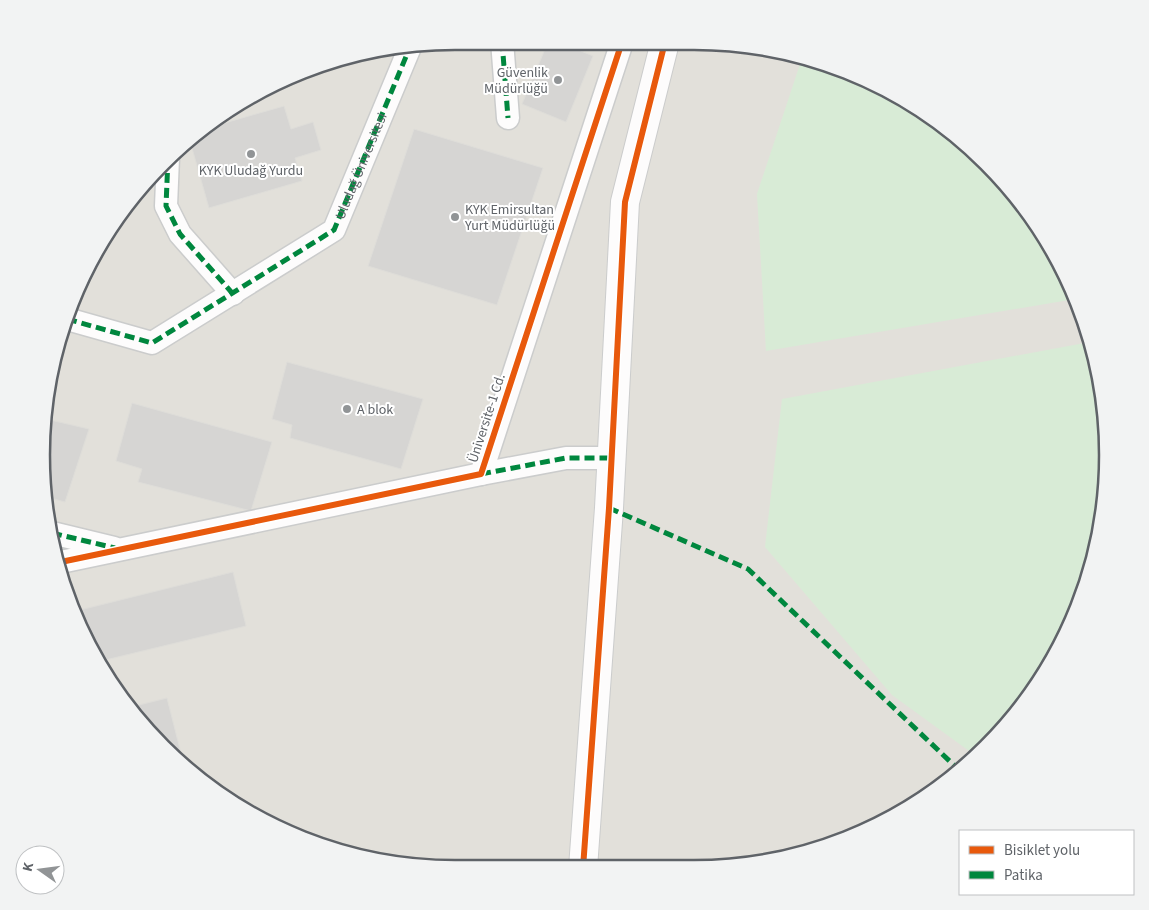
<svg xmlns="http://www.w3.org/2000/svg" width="1149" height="910" font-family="'Source Sans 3',sans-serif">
<rect width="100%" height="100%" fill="#efeeea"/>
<polygon fill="#e2e0da" points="455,41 721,42 827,63 946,127 1005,182 1052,248 1086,322 1104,401 1107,482 1094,562 1065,638 1022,707 967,766 901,813 827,847 721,868 455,869 375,861 297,837 225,799 162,747 97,662 55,562 41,455 55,348 97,248 162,163 248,97 348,55"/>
<g fill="#d8ebd6">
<polygon points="802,58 827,63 946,127 1005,182 1052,248 1075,299 766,351 757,194"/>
<polygon points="1090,342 1104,401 1107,482 1094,562 1065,638 1022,707 976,756 892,695 765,547 782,399"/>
</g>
<g fill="#d6d5d3" stroke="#deddd9">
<polygon points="548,42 559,42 593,56 566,122 522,104"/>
<polygon points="355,54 356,58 309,71 348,55"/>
<polygon points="284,106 291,129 313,122 321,150 295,158 302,181 209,208 190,141 207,128"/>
<polygon points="414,129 543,168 497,305 368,266"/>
<polygon points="287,362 423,399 401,469 290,438 292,425 272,419"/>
<polygon points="132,403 272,442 251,511 138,482 142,469 116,461"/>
<polygon points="46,419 89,429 65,502 47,497 41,455"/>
<polygon points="233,572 246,626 97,662 76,611"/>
<polygon points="167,698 184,765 162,747 131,707"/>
</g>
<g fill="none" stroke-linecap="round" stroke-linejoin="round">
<defs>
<g id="minor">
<polyline points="502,41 508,118"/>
<polyline points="168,158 166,206 180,234 233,294"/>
<path id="s1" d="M 67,319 L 152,343 L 334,230 L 410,47"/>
<polyline points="481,474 566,458 612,458"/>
<polyline points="52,533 114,548"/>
<polyline points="56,563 481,474 622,42"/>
</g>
<polyline id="tertiary" points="583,868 609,508 625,202 665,42"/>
</defs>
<use href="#minor" stroke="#cbcccc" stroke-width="25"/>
<use href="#tertiary" stroke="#cbcccc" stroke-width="30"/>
<use href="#minor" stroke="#fdfcfc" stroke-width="22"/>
<use href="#tertiary" stroke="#fdfcfc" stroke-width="28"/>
<g stroke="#00873e" stroke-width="5" stroke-dasharray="10 5" stroke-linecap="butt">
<polyline points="502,41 508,118"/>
<polyline points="168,158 166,206 180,234 233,294"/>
<polyline points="67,319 152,343 334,230 410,47"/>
<polyline points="481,474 566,458 612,458"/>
<polyline points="609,508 748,569 960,771"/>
<polyline points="52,533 115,548"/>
</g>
<defs>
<g id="cycleway">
<polyline points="56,563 481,474 622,42"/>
<polyline points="583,868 609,508 625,202 665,42"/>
</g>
</defs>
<use href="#cycleway" stroke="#fff" stroke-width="9"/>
<use href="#cycleway" stroke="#e8590c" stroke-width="6"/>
</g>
<g fill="#919496" stroke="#fff" stroke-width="2">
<circle cx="558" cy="80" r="5"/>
<circle cx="251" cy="154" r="5"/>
<circle cx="455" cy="217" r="5"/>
<circle cx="347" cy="409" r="5"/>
</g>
<g text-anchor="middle" stroke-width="4" stroke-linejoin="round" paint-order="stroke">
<g font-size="14" fill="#5f6368" stroke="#fff" text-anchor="start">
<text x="548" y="77" text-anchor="end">Güvenlik<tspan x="548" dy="16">Müdürlüğü</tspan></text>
<text x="251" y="175" text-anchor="middle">KYK Uludağ Yurdu</text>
<text x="465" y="214">KYK Emirsultan<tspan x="465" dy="16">Yurt Müdürlüğü</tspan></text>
<text x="357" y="414">A blok</text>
</g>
<g font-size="14" fill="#5f6368" stroke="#fff">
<text dy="5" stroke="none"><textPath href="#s1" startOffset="372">Uludağ Üniversitesi</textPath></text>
<text transform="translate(486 418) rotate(-72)" y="5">Üniversite-1 Cd.</text>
</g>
</g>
<path d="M0 0H1149V910H0ZM455 50H694A405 405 0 0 1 1099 455V455A405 405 0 0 1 694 860H455A405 405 0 0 1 50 455V455A405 405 0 0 1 455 50Z" fill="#f2f3f3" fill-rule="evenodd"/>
<path fill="none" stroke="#5f6368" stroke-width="2.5" d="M455 50H694A405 405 0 0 1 1099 455V455A405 405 0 0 1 694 860H455A405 405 0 0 1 50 455V455A405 405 0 0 1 455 50Z"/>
<rect x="959" y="830" width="175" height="65" fill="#ffffff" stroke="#bfc1c3"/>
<rect x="969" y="846" width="25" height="8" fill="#e8590c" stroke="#bfc1c3"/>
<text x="1004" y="855" font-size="15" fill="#5f6368">Bisiklet yolu</text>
<rect x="969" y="871" width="25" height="8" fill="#00873e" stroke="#bfc1c3"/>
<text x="1004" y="880" font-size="15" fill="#5f6368">Patika</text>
<g transform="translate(40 870) rotate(284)"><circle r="24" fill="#ffffff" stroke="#bfc1c3"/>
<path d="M0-4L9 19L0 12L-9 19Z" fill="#919496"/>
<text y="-8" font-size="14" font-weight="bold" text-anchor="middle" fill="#5f6368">K</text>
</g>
</svg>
